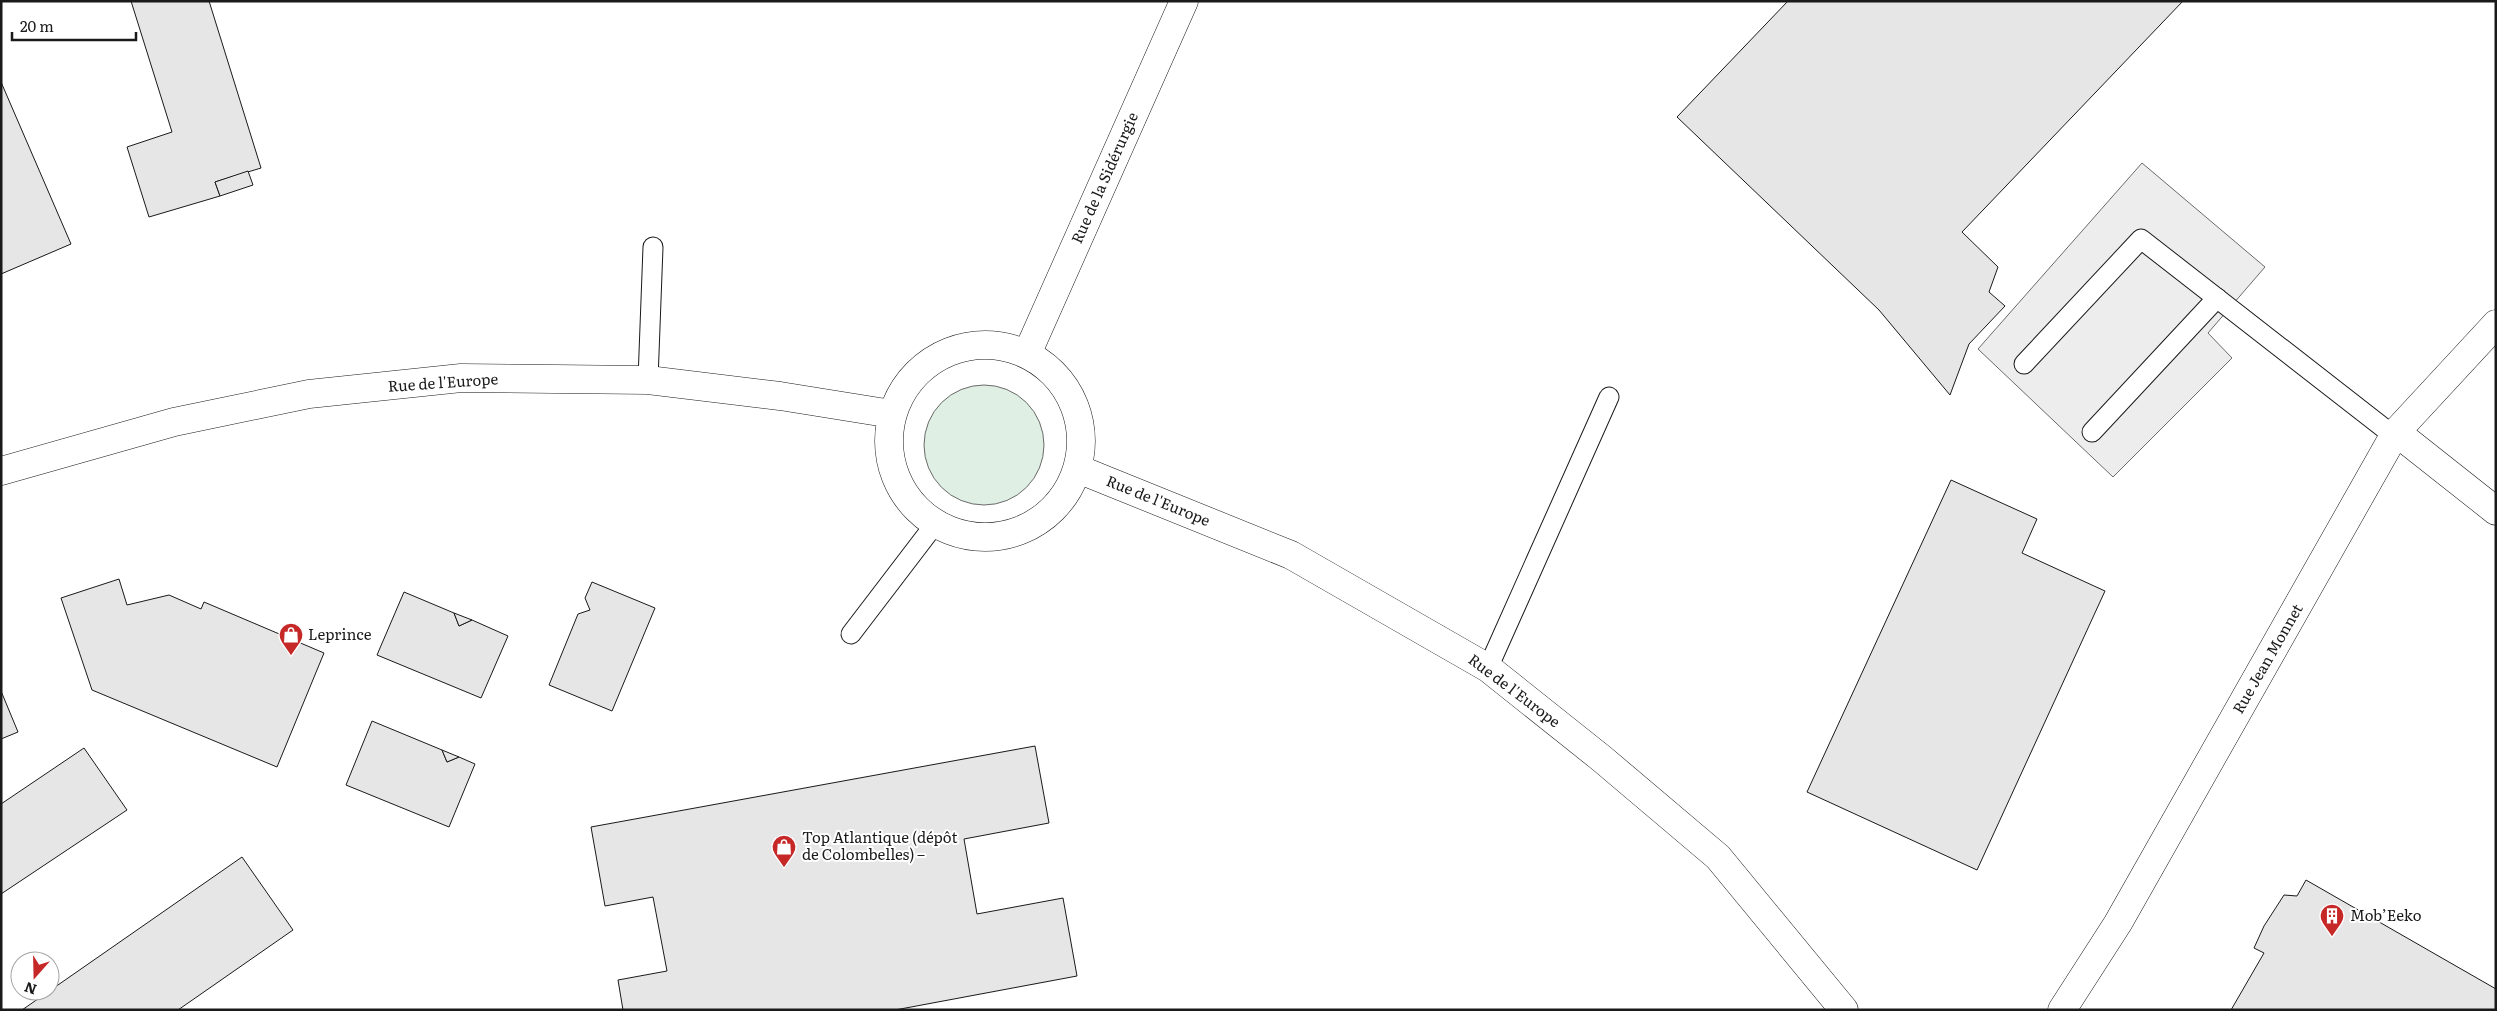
<svg xmlns="http://www.w3.org/2000/svg" width="2497" height="1011" font-family="Literata,serif">
<rect width="100%" height="100%" fill="#fff"/>
<circle fill="#e0efe3" stroke="#6a6a6a" cx="984" cy="445" r="60"/>
<polygon fill="#ededed" stroke="#6a6a6a" points="2142,163 2265,267 2208,333 2232,358 2113,477 1978,349"/>
<g fill="#e6e6e6" stroke="#1a1a1a">
<polygon points="131,1 209,1 261,168 215,182 220,196 149,217 127,147 172,132"/>
<polygon points="1788,1 2183,1 1962,232 1998,267 1989,292 2005,306 1969,344 1950,395 1879,310 1677,117"/>
<polygon points="1,82 71,244 1,274"/>
<polygon points="248,171 253,185 220,196 215,182"/>
<polygon points="1951,480 2037,519 2022,553 2105,591 1977,870 1807,792"/>
<polygon points="119,579 127,605 169,595 201,609 204,602 324,653 277,767 92,690 61,598"/>
<polygon points="592,582 655,608 612,711 549,685 578,614 590,610 585,598"/>
<polygon points="404,592 454,613 459,626 472,620 508,636 481,698 377,655"/>
<polygon points="454,613 472,620 459,626"/>
<polygon points="1,691 18,732 1,739"/>
<polygon points="372,721 442,750 447,762 459,757 475,764 449,827 346,785"/>
<polygon points="1035,746 1049,823 964,839 977,914 1063,898 1077,976 895,1010 623,1010 618,980 667,971 653,897 605,906 591,827"/>
<polygon points="84,748 127,810 1,894 1,804"/>
<polygon points="442,750 459,757 447,762"/>
<polygon points="242,857 293,930 178,1010 22,1010"/>
<polygon points="2306,880 2496,989 2496,1010 2231,1010 2264,953 2254,948 2264,926 2284,895 2297,896"/>
</g>
<g fill="none" stroke-linecap="round" stroke-linejoin="round">
<defs>
<g id="lane">
<polyline points="2024,364 2141,239 2394,436"/>
<polyline points="648,380 653,247"/>
<polyline points="2092,432 2217,298"/>
<polyline points="851,634 935,524"/>
<polyline points="1488,668 1609,397"/>
</g>
<g id="street">
<circle cx="985" cy="441" r="96"/>
<polyline points="1027,354 1184,1"/>
<polyline points="2396,432 2496,511"/>
<polyline points="1078,469 1291,555 1488,668 1601,758 1718,857 1844,1010"/>
<polyline points="1,471 174,422 309,394 461,378 648,380 780,396 892,414"/>
<polyline points="2062,1010 2118,923 2396,432 2496,324"/>
</g>
</defs>
<use href="#lane" stroke="#1a1a1a" stroke-width="21"/>
<use href="#street" stroke="#1a1a1a" stroke-width="29"/>
<use href="#lane" stroke="#fff" stroke-width="19"/>
<use href="#street" stroke="#fff" stroke-width="28"/>
</g>
<defs>
<symbol id="shop-pin" viewBox="-11 -11 22 30"><path d="M0 17L-7.5 6A9.5 9.5 0 1 1 7.5 6Z" fill="#c62828" stroke="#fff"/><path d="M-5-2.5h2.3a2.7 3.5 0 0 1 5.4 0H5L5.5 6h-11ZM-1.5-2.5h3a1.5 2.3 0 0 0-3 0Z" fill="#fff"/></symbol>
<symbol id="building-pin" viewBox="-11 -11 22 30"><path d="M0 17L-7.5 6A9.5 9.5 0 1 1 7.5 6Z" fill="#c62828" stroke="#fff"/><path d="M-4-6H4V6H1V3H-1V6H-4ZM-2.5-4.3h1.7v1.8h-1.7ZM.8-4.3h1.7v1.8H.8ZM-2.5-1h1.7V.8h-1.7ZM.8-1h1.7V.8H.8Z" fill="#fff"/></symbol>
</defs>
<g fill-rule="evenodd">
<use href="#shop-pin" x="277" y="621" width="28" height="38"/>
<use href="#shop-pin" x="770" y="833" width="28" height="38"/>
<use href="#building-pin" x="2318" y="902" width="28" height="38"/>
</g>
<g text-anchor="middle" stroke-width="4" stroke-linejoin="round" paint-order="stroke">
<g font-size="15" fill="#1a1a1a" stroke="#fff">
<text transform="translate(1105 178) rotate(-66)" y="5">Rue de la Sidérurgie</text>
<text transform="translate(443 383) rotate(-4)" y="5">Rue de l'Europe</text>
<text transform="translate(1158 501) rotate(22)" y="5">Rue de l'Europe</text>
<text transform="translate(2268 659) rotate(-60)" y="5">Rue Jean Monnet</text>
<text transform="translate(1514 691) rotate(37)" y="5">Rue de l'Europe</text>
</g>
<g font-size="15" fill="#1a1a1a" stroke="#fff" text-anchor="start">
<text x="308" y="640">Leprince</text>
<text x="802" y="843">Top Atlantique (dépôt<tspan x="802" dy="17">de Colombelles) –</tspan></text>
<text x="2350" y="921">Mob’Eeko</text>
</g>
</g>
<rect width="2497" height="1011" fill="none" stroke="#1a1a1a" stroke-width="5"/>
<g transform="translate(35 976) rotate(200)"><circle r="24" fill="#ffffff" stroke="#a3a3a3"/>
<path d="M0-4L9 19L0 12L-9 19Z" fill="#c62828"/>
<text y="-8" font-size="14" font-weight="bold" text-anchor="middle" fill="#1a1a1a">N</text>
</g>
<path d="M12 32v8h124v-8" fill="none" stroke="#1a1a1a" stroke-width="2.5"/>
<text x="20" y="32" font-size="15" fill="#1a1a1a" stroke="#ffffff" stroke-width="4" paint-order="stroke">20 m</text>
</svg>
